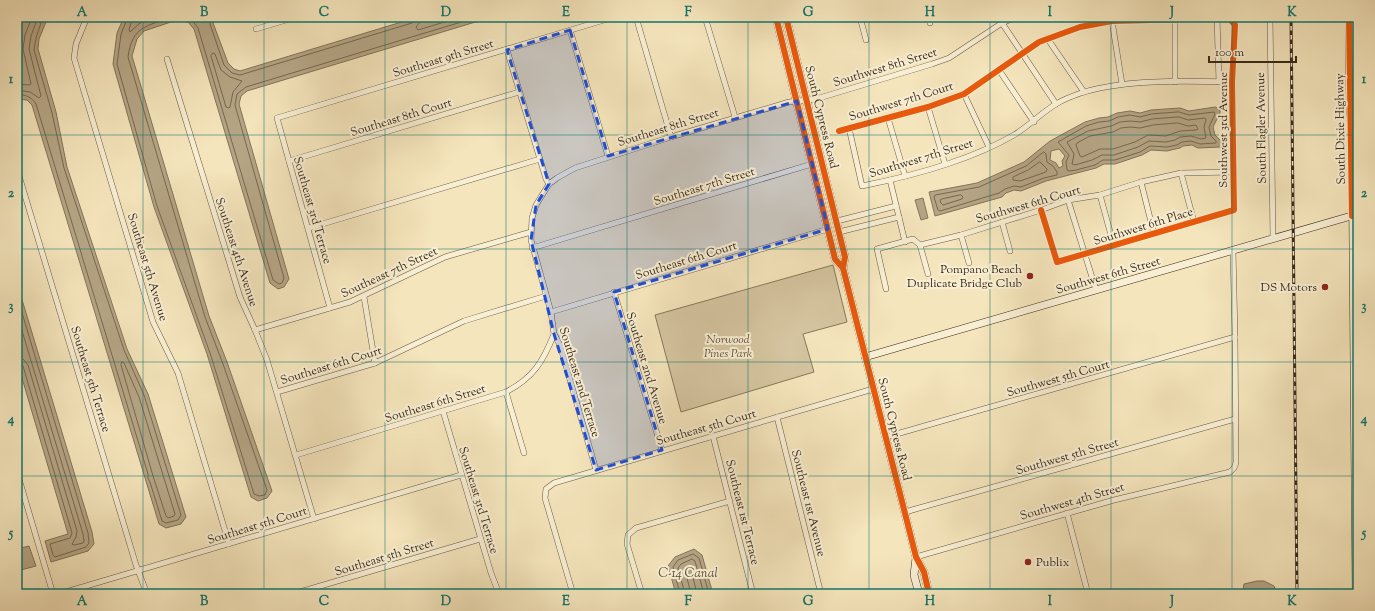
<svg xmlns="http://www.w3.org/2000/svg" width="1375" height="611" font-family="'Sorts Mill Goudy',serif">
<rect width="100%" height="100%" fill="#f5e5bc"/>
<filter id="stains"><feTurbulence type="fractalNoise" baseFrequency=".005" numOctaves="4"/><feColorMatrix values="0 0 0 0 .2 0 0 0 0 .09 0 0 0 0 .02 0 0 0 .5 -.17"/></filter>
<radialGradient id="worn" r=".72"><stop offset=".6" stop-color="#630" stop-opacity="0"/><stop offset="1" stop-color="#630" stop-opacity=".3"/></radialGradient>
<polygon fill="#d5c5a0" stroke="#86785c" points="833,265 847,322 803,334 814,372 681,412 655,315"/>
<g fill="#b5a585" stroke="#83745a" fill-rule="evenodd">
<polygon points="17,17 48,17 39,39 38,49 56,112 67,167 127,349 148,394 186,517 181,524 166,528 159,524 32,105 27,100 17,99"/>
<polygon points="124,17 215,17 213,23 228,63 234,69 240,71 418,17 492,17 247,91 241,96 239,104 289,279 284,287 278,289 270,283 194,29 188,22 177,20 144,31 137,39 132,56 209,316 227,362 272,491 267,498 258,501 251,497 207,354 154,207 113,64 117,33"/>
<path d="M 1215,107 L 1220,109 L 1220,113 L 1213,127 L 1215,135 L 1222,142 L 1221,147 L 1198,148 L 1192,145 L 1183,146 L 1180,148 L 1167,151 L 1151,150 L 1142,155 L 1115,164 L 1104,164 L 1096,168 L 1046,181 L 1021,191 L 1014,190 L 1006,193 L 1002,197 L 935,216 L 929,192 L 977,183 L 1024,162 L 1050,141 L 1085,122 L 1099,118 L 1108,117 L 1117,113 L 1130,111 L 1140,113 L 1151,110 L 1180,108 L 1189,111 ZM 1059,149 L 1065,156 L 1062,161 L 1063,166 L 1059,168 L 1056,163 L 1050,160 L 1051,151 Z"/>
<polygon points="923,198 928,218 921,220 915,200"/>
<polygon points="17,283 92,532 94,544 88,551 51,562 45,541 68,534 17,361"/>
<polygon points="29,546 36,566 17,571 17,549"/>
<polygon points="694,549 702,555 713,594 676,594 668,566 675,557"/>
<polygon points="1257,581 1264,581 1274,586 1277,594 1242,594 1244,584"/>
</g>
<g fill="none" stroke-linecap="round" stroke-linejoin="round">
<g stroke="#76684f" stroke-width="1">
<path d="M 128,17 L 121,34 L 117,64 L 157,206 L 210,353 L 254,494 L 259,496 L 265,495 L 267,490 L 223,364 L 205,317 L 128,57 C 132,26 147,26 173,17"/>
<polyline points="133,17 129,29 130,32 140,23 157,17"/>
<polyline points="185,17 191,19 198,28 273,280 279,284 282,283 284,278 235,105 237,94 246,87 478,17"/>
<polyline points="211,17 210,24 224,65 232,73 240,75 412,23 415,21 416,17"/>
<polyline points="421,17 420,22 416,27 418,30 461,17"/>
<polygon points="213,53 215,54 221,70 230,77 242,81 233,92 230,107 229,108 226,107 211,56"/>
<polyline points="17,84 29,85 31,84 23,49 25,35 32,17"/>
<polyline points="17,90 30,92 39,98 41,96 29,49 31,36 38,17"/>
<path d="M 17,95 C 25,94 32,97 36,104 L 148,474 L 148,478 L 150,482 L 162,521 L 166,523 L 178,520 L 181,515 L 144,395 L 124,350 L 64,168 L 52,113 L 34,50 L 36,38 L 43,17"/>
<polygon points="1179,112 1189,115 1214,112 1215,114 1209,127 1211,136 1216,141 1216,143 1200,144 1191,141 1182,142 1177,145 1167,147 1150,146 1140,152 1115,160 1103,160 1095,165 1076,170 1069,171 1067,170 1066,162 1069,155 1058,142 1086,126 1099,122 1109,121 1118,117 1130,115 1140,117 1151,114"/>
<polygon points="1179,117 1188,120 1205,118 1206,120 1204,127 1206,138 1201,139 1191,136 1180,137 1175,140 1166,142 1149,141 1138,147 1114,155 1102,155 1092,160 1075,165 1072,164 1074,154 1067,142 1088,131 1111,126 1120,122 1130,121 1140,122 1152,119"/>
<polygon points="1178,123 1188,126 1196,125 1198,129 1196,130 1180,131 1166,136 1148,135 1135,142 1113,149 1100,149 1082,157 1080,156 1076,145 1077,143 1090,136 1113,132 1121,128 1130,127 1140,128 1153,125"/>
<polygon points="1044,152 1046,154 1047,162 1053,166 1057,172 1057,175 1044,178 1021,187 1014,186 1005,189 999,193 940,211 938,210 934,197 935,195 979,187 1026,166"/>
<polygon points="1040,162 1047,169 1046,172 1020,181 1013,180 1013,177 1028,170"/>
<polygon points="961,195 963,197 962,199 943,205 941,203 940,200 942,199"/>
<polyline points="17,296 88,533 89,543 86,547 55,557 53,555 50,544 70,538 72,533 23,366 21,363 17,363"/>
<polyline points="17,314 83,534 84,541 83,543 74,545 72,544 76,537 77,531 28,365 23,359 17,358"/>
<polygon points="122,362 124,363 139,397 175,514 174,516 168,518 166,516 153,476 121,365"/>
<polyline points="680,594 673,567 678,560 693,554 699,558 709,594"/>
<polyline points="685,594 678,568 681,564 692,559 695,561 704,594"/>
<polyline points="691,594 685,570 688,567 691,569 697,594"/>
</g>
<defs>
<g id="street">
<polyline points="87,17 76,44 74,58 153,322 178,373 229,544"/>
<polyline points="636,17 671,137"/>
<polyline points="705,17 735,117"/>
<polyline points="860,17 866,40"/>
<polyline points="929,17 930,23"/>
<polyline points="1000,17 1002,23 1056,104"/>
<polyline points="1270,17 1273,239"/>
<polyline points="1217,18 1219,82"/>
<polyline points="1175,19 1175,82"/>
<polyline points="1112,21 1122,84"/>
<polyline points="256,29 296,17"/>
<polyline points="570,30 608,156"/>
<polyline points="1047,38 1084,92"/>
<polyline points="507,50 546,179 549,184"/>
<polyline points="167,59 240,297 255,330 267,360 314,519"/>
<polyline points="999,70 1034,122"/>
<polyline points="964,94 989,147"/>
<polyline points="928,107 945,164"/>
<polyline points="888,118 905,176"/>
<path d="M 849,128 L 862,186 C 912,176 971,160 1014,135 C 1029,126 1041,113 1056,104 C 1064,99 1075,95 1084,92 C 1127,79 1187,81 1232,82"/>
<polyline points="839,131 928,107 964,94 1039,42 1080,27 1112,21 1229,18 1235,25 1232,82 1234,210 1057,262 1041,210"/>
<polyline points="289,161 519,92"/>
<polyline points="17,169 136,565 147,594"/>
<polyline points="1181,173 1194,222"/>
<polyline points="890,180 905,242"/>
<polyline points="1141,182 1154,234"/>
<polyline points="1100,195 1114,246"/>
<polyline points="1068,200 1096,290"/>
<polyline points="837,221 896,206"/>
<polyline points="1002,222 1010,251"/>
<polyline points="309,228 540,159"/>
<polyline points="839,232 899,217"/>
<polyline points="961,235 969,263"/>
<polyline points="920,245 928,274"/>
<polyline points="532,248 812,164"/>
<polyline points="886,289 877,249 913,239 920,245 961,235 1041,210 1068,200 1100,195 1141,182 1181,173 1234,172"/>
<polyline points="614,292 662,450"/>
<polyline points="364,297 375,363"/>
<polyline points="330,308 277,118 614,17"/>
<polyline points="551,312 828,229"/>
<polyline points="255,330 350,302 445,257 531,232"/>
<polyline points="277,392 375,363 464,321 546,296"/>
<polyline points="506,392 524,453"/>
<polyline points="443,411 491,573 499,594"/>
<polyline points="777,417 821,594"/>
<polyline points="713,436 753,594"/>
<polyline points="886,437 1235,337"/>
<path d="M 296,455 L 506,392 C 533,378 543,362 554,334"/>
<polyline points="596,470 560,345 554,334 551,312 531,240 532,218 536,205 549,184 557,178 575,168 671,137 789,102 816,99 932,64 949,58 1002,23 1016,17"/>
<polyline points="17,472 53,594"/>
<polyline points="905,512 1235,419"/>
<polyline points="1067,513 1088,594"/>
<polyline points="916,557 1114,500 1230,472 1234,468 1236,463 1235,337 1233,251"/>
<polyline points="59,594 461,475"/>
<polyline points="293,594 480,539"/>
<polyline points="573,594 545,498 546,489 554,483 873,389"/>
<polyline points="642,594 627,544 628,535 636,528 730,501"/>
</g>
<g id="secondary">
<polyline points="776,17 835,259 843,268 916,557 924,572 929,594"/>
<polyline points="786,17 845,257 843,268"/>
<polyline points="1349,17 1350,108 1352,129 1356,594"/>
<polyline points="865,357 1358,214"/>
<polyline points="916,558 914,575 919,594"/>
</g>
</defs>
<use href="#street" stroke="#675942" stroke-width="6"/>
<use href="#secondary" stroke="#382a19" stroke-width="8"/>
<use href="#street" stroke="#f8eed3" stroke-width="5"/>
<use href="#secondary" stroke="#f8eed3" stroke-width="7"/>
<defs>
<polyline id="rail" points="1291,17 1297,594"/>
</defs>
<use href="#rail" stroke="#382a19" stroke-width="3"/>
<use href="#rail" stroke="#f8eed3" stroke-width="1.5" stroke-dasharray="4.5" stroke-linecap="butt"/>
<defs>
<g id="cycleway">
<polyline points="776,17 835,259 843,268 916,557 924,572 929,594"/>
<polyline points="786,17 845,257 843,268"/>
<polyline points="1349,17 1352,216"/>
<polyline points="839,131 928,107 964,94 1039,42 1080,27 1112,21 1229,18 1235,25 1232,82 1234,210 1057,262 1041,210"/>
</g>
</defs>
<use href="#cycleway" stroke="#f8eed3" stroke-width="8"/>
<use href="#cycleway" stroke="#e8590c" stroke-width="6"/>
</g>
<path fill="#1d4ed8" fill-opacity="0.2" stroke="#1d4ed8" stroke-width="3" stroke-dasharray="8 5" stroke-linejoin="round" d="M 570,30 L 608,156 L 797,101 L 828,229 L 614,292 L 662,450 L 596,470 L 554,334 L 531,240 L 536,205 L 549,184 L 507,50 Z"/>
<path fill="none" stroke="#0f766e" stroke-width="1" stroke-opacity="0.55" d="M 143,17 L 143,594M 264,17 L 264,594M 385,17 L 385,594M 506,17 L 506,594M 627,17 L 627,594M 748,17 L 748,594M 869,17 L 869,594M 990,17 L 990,594M 1111,17 L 1111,594M 1232,17 L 1232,594M 17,135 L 1358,135M 17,249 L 1358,249M 17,362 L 1358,362M 17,476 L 1358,476"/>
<g fill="#8f2418" stroke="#f8eed3" stroke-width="1.5">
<circle cx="1030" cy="276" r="4"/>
<circle cx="1325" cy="287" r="4"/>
<circle cx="1028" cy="562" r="4"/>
</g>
<g text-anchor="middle" stroke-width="4" stroke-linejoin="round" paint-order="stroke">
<g font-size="12" fill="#382a19" stroke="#f8eed3">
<text transform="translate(443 58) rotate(-17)" y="4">Southeast 9th Street</text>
<text transform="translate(885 67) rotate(-17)" y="4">Southwest 8th Street</text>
<text transform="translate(901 101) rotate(-17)" y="4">Southwest 7th Court</text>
<text transform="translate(401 117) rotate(-17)" y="4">Southeast 8th Court</text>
<text transform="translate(822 117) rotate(76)" y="4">South Cypress Road</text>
<text transform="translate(668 127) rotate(-17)" y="4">Southeast 8th Street</text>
<text transform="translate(1261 128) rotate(-91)" y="4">South Flagler Avenue</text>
<text transform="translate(1340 129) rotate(-91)" y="4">South Dixie Highway</text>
<text transform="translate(1223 130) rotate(-90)" y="4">Southwest 3rd Avenue</text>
<text transform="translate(921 158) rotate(-17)" y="4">Southwest 7th Street</text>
<text transform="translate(704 186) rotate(-17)" y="4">Southeast 7th Street</text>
<text transform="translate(1028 204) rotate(-16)" y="4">Southwest 6th Court</text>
<text transform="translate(313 210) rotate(74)" y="4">Southeast 3rd Terrace</text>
<text transform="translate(1143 226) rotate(-17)" y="4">Southwest 6th Place</text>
<text transform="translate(237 252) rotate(72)" y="4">Southeast 4th Avenue</text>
<text transform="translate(686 260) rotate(-17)" y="4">Southeast 6th Court</text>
<text transform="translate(148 267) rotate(73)" y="4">Southeast 5th Avenue</text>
<text transform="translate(389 272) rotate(-25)" y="4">Southeast 7th Street</text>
<text transform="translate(1108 275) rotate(-16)" y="4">Southwest 6th Street</text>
<text transform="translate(331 365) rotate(-17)" y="4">Southeast 6th Court</text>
<text transform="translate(647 368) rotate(73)" y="4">Southeast 2nd Avenue</text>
<text transform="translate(1058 378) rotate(-16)" y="4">Southwest 5th Court</text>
<text transform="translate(91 379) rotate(73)" y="4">Southeast 5th Terrace</text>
<text transform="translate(580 382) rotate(73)" y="4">Southeast 2nd Terrace</text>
<text transform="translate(435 403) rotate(-17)" y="4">Southeast 6th Street</text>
<text transform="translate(706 427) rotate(-16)" y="4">Southeast 5th Court</text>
<text transform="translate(895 429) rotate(76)" y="4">South Cypress Road</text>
<text transform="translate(1067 456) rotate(-16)" y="4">Southwest 5th Street</text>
<text transform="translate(479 500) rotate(73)" y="4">Southeast 3rd Terrace</text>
<text transform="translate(1072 501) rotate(-16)" y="4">Southwest 4th Street</text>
<text transform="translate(809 503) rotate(76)" y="4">Southeast 1st Avenue</text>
<text transform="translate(743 512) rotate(76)" y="4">Southeast 1st Terrace</text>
<text transform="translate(257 525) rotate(-17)" y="4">Southeast 5th Court</text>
<text transform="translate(384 557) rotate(-17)" y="4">Southeast 5th Street</text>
</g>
<g font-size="12" fill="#382a19" stroke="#f8eed3" text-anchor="end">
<text x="1022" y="273">Pompano Beach<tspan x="1022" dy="14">Duplicate Bridge Club</tspan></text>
<text x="1317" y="291">DS Motors</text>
<text x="1036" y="566" text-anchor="start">Publix</text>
</g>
<g font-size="12" font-style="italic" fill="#5f513b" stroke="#f8eed3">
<text x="728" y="343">Norwood<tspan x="728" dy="14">Pines Park</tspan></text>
</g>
<g font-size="13" font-style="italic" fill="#5e4f39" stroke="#f8eed3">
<text x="688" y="577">C-14 Canal</text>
</g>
</g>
<rect width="1375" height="611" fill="none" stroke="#f5e5bc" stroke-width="44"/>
<path d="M1209 56v6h87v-6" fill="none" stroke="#382a19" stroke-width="2"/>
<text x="1215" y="56" font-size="12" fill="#382a19" stroke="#f8eed3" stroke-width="3" paint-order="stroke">100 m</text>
<rect x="22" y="22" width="1331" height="567" fill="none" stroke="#0f766e" stroke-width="1.5"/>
<g font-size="13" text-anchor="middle" font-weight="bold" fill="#0f766e">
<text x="82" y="16">A</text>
<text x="204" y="16">B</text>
<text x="324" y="16">C</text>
<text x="446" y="16">D</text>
<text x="566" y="16">E</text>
<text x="688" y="16">F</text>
<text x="808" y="16">G</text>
<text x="930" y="16">H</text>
<text x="1050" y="16">I</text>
<text x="1172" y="16">J</text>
<text x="1292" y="16">K</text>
<text x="11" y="83">1</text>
<text x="1364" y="83">1</text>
<text x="11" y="197">2</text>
<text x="1364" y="197">2</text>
<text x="11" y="310">3</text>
<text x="1364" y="310">3</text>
<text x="11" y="423">4</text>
<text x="1364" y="423">4</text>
<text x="11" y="537">5</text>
<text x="1364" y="537">5</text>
<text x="82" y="605">A</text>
<text x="204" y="605">B</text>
<text x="324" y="605">C</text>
<text x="446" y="605">D</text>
<text x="566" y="605">E</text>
<text x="688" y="605">F</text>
<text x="808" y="605">G</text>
<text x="930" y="605">H</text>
<text x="1050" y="605">I</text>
<text x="1172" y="605">J</text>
<text x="1292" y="605">K</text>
</g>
<rect width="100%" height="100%" filter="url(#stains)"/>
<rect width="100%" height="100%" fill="url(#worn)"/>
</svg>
